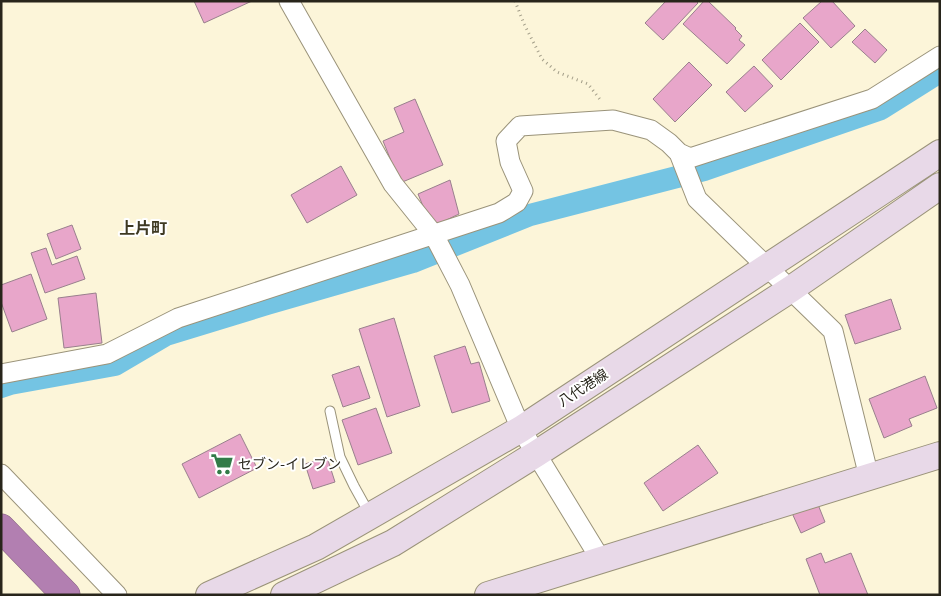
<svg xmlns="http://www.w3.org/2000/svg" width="941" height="596" viewBox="0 0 941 596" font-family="'Sofia Sans Condensed','Noto Sans JP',sans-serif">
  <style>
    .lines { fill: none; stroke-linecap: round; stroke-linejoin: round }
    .canal { stroke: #74c4e3; stroke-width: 22 }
    .building { fill: #e8a6ca; stroke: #99808d }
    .lane-casing { stroke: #9a937a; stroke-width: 11 }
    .street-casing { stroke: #9a937a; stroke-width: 21 }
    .secondary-casing { stroke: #9a937a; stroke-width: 28 }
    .highway-casing { stroke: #82607c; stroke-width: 29 }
    .path { stroke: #a39e89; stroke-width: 3; stroke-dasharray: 1 4; stroke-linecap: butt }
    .lane { stroke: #fff; stroke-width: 9 }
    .street { stroke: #fff; stroke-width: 19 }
    .secondary { stroke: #e8d9e8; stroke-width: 26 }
    .highway { stroke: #b27fb1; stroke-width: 28 }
    .labels { text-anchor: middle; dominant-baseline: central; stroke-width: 4; stroke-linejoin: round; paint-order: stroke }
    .street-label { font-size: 14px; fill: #28251b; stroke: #fff }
    .poi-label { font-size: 14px; fill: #28251b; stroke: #fff; text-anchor: start }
    .quarter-label { font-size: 16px; font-weight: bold; fill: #3e3922; stroke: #fff }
  </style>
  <rect width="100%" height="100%" fill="#fcf5d9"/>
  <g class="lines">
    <path class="canal" d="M 1,387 L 10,384 L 115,365 L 166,335 L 267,304 L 413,262 L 530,215 L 704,170 L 881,109 L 940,72"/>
  </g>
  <path class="building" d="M 194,1 L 252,1 L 204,23 Z
    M 666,1 L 696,1 L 698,3 L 663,40 L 645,23 Z
    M 704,1 L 708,1 L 736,28 L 735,29 L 742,36 L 739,40 L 745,45 L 727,64 L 683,24 Z
    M 822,1 L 832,1 L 855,26 L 831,48 L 803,18 Z
    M 800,23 L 819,42 L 781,80 L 762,60 Z
    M 865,29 L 887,50 L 875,63 L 852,42 Z
    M 689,62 L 712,85 L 675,122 L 653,99 Z
    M 754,66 L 773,86 L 745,112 L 726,92 Z
    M 415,99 L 443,165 L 400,183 L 383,141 L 404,132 L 394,108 Z
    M 341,166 L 357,195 L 307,223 L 291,195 Z
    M 450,180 L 459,214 L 440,223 L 430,223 L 418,194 Z
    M 72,225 L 81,249 L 56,259 L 47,234 Z
    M 46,248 L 52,265 L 77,256 L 85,279 L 45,293 L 31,253 Z
    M 31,274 L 47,319 L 12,332 L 1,302 L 1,285 Z
    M 96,293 L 102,343 L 64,348 L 58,298 Z
    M 891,299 L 901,329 L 855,344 L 845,315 Z
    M 394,318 L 420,406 L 387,417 L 359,329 Z
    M 465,346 L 471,364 L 479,362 L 490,401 L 452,413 L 434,356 Z
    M 359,366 L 370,398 L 343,407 L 332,375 Z
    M 925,376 L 937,408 L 909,419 L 912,426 L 884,438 L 869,399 Z
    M 376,408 L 392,453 L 358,465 L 342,420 Z
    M 240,434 L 257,468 L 199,498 L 182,464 Z
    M 698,445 L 718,473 L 663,511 L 644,483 Z
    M 327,457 L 335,482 L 313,489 L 305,464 Z
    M 817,502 L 825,522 L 801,533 L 792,513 Z
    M 821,553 L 825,563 L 851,553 L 868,595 L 820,595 L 806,559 Z"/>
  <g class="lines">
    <defs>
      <path id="lane" d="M 330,411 L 340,457 L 354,486 L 369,513"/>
      <path id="street" d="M 289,1 L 393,184 L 434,235 L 460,285 L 521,429 L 601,560
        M 679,153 L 697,199 L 833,331 L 869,477
        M 1,374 L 107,354 L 178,318 L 499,213 L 517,202 L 523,191 L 510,162 L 506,141 L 520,126 L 613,120 L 651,130 L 669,143 L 679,153 L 690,158 L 872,99 L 940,56
        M 1,474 L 117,595"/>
      <path id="secondary" d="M 209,595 L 316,547 L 521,429 L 940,153
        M 284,595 L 393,543 L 536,454 L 791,289 L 940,186
        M 488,595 L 940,455"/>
      <path id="highway" d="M 1,528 L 66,595"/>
    </defs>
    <use href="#lane" class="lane-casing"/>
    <use href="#street" class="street-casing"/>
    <use href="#secondary" class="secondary-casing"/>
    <use href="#highway" class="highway-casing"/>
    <path class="path" d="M 515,1 L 524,24 L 542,59 L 557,72 L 588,84 L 602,102"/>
    <use href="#lane" class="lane"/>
    <use href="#street" class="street"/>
    <use href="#secondary" class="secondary"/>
    <use href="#highway" class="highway"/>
  </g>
  <defs>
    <symbol id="supermarket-bare" viewBox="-9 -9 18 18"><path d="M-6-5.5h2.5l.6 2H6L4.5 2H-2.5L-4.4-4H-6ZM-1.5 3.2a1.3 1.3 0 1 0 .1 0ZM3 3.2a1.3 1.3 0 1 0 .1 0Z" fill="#327b48" stroke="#fff" stroke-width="2.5" paint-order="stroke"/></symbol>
  </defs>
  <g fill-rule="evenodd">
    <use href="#supermarket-bare" x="206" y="448" width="32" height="32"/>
  </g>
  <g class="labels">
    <g class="street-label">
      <text transform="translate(583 388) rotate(-33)">八代港線</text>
    </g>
    <g class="poi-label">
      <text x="238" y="464">セブン-イレブン</text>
    </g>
    <g class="quarter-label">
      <text x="143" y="229">上片町</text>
    </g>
  </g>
  <rect width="941" height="596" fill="none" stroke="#28251b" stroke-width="5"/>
</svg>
